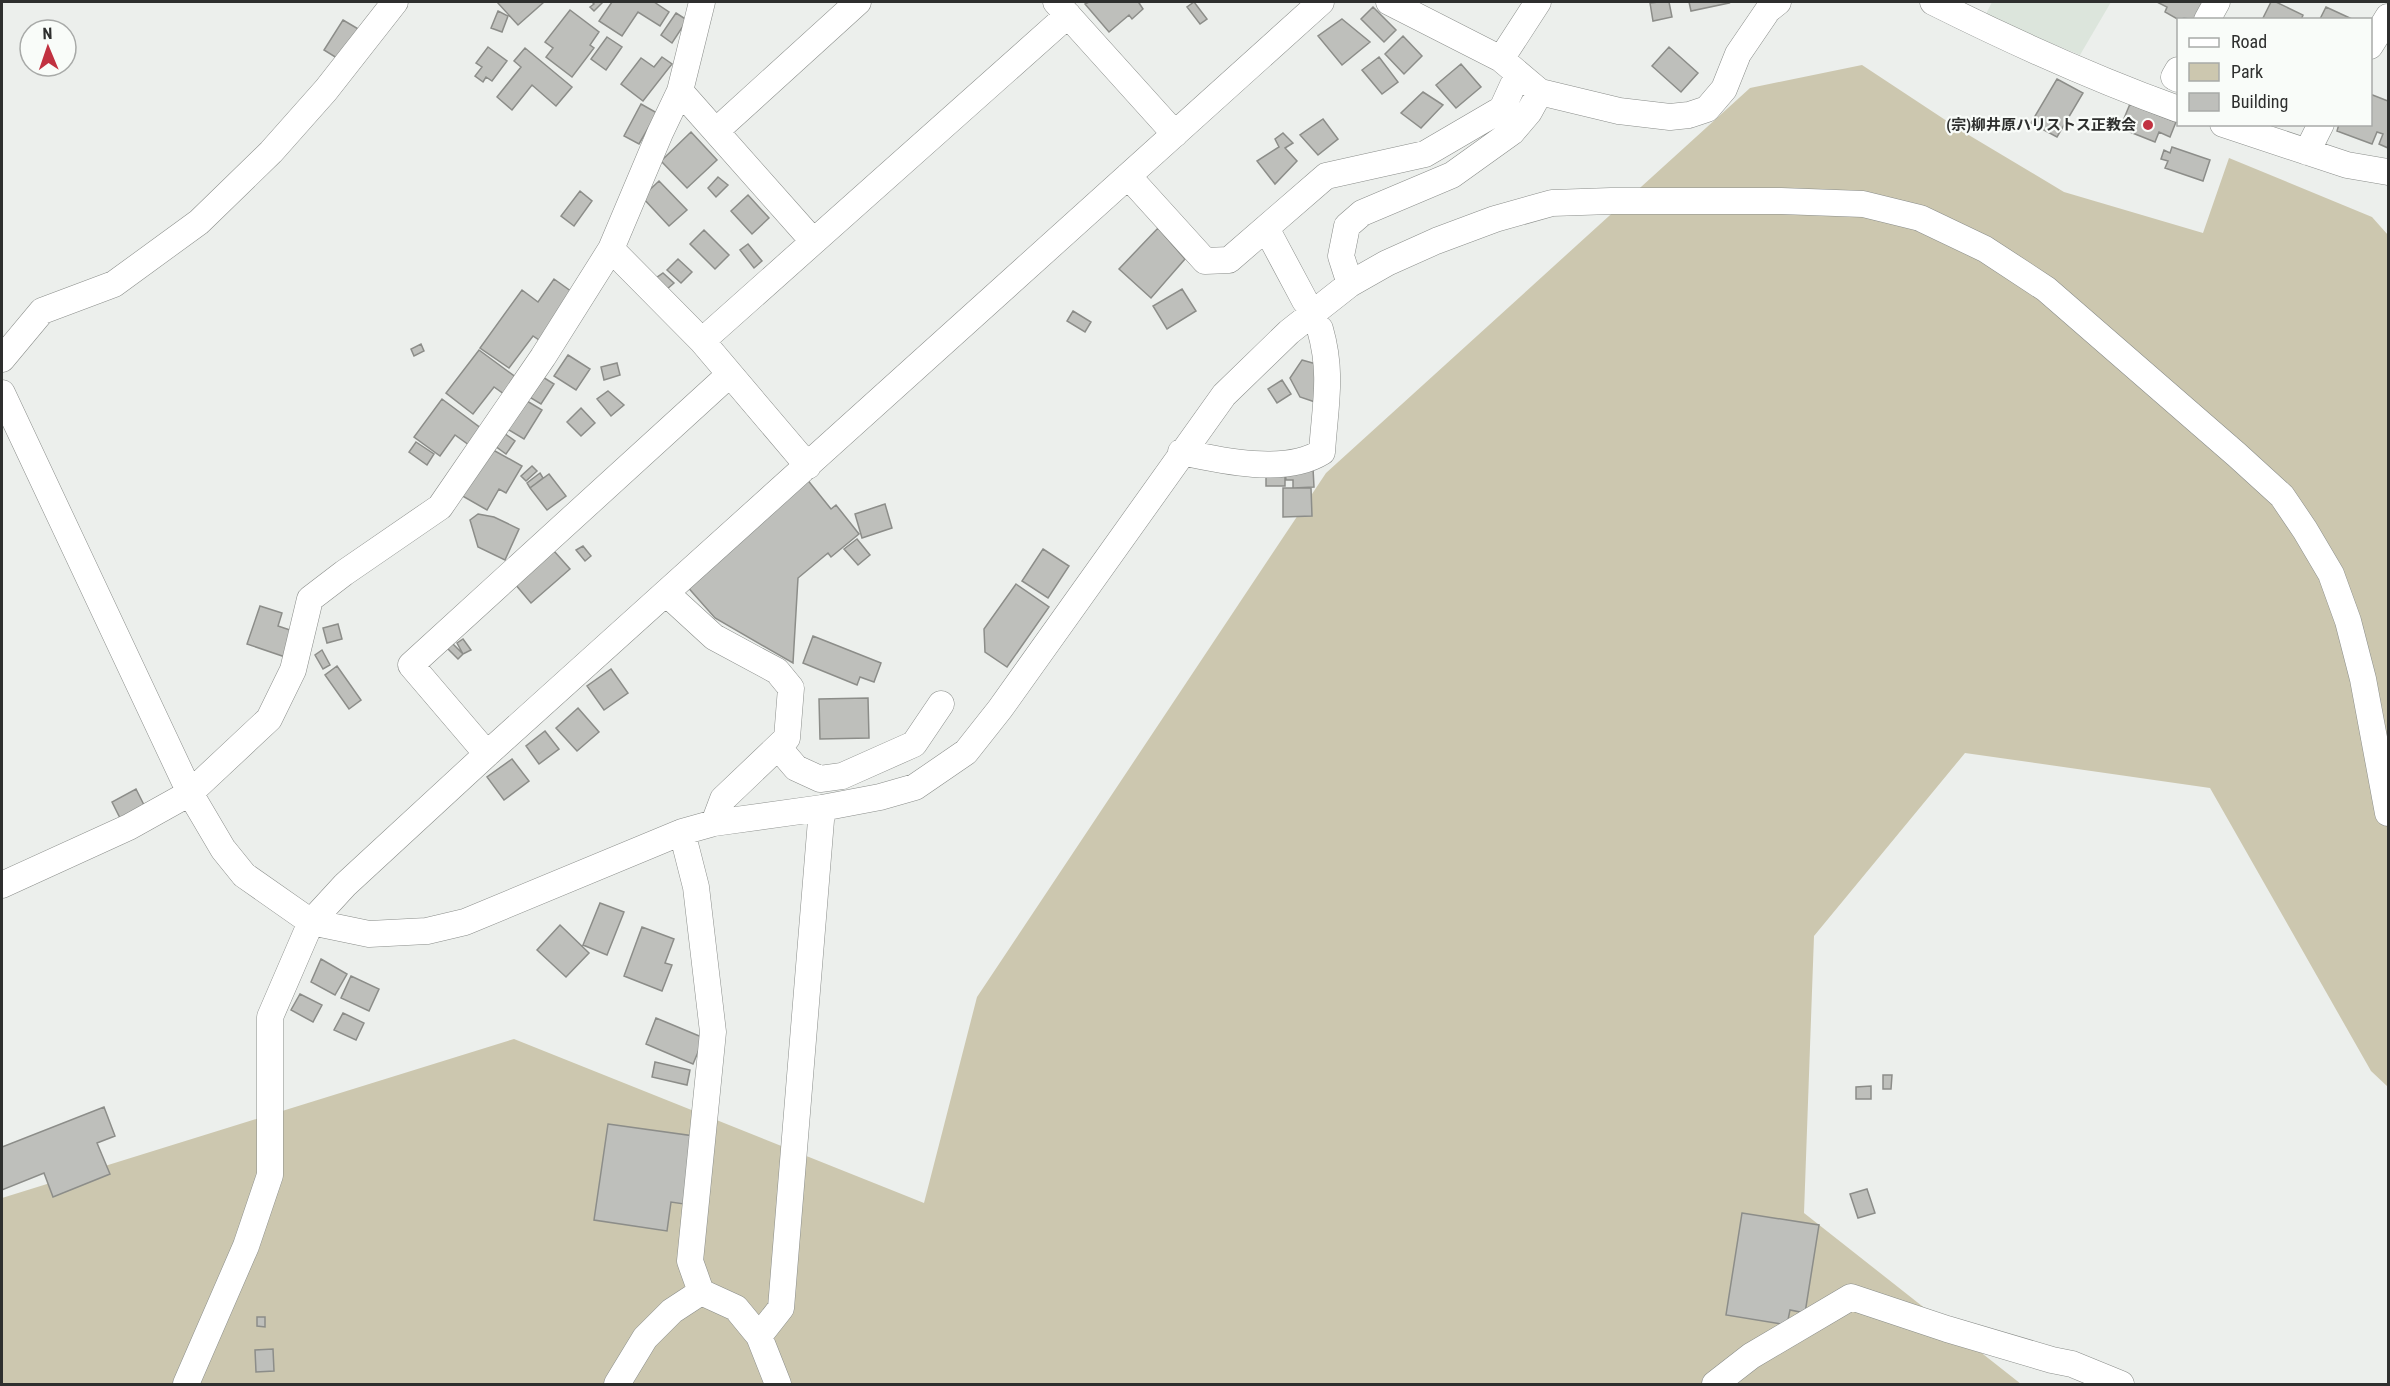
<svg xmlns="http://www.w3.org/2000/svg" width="2390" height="1386" viewBox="0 0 2390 1386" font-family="'Roboto Condensed','Noto Sans JP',sans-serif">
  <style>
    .built { fill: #dce5dc }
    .green { fill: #ccc7af }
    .building { fill: #bebfbb; stroke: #8c8d89; stroke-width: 1.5 }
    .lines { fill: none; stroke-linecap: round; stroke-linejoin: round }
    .minor-casing { stroke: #8a8d8a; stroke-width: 27 }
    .minor { stroke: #fff; stroke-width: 26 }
    .poi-dot { fill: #c13140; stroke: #f9fcf9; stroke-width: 2 }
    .labels { text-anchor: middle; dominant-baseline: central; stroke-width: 4.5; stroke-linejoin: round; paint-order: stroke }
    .poi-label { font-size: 15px; font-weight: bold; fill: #2e2f2e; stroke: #f9fcf9; text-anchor: end }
  </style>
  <rect width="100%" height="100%" fill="#ecefec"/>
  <path class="built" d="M 1992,2 L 2111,2 L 2080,55 L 1985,16 Z"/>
  <path class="green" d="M 1862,65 L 1962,131 L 2064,192 L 2203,233 L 2229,158 L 2372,217 L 2388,235 L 2388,1087 L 2371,1071 L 2210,788 L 1965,753 L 1814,936 L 1804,1213 L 2021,1384 L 2,1384 L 2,1198 L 514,1039 L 924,1203 L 977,997 L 1326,473 L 1750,88 Z"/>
  <path class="building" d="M 497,2 L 544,2 L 518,25 Z
    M 592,2 L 603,2 L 594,11 L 590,7 L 594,4 Z
    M 612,2 L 654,2 L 669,12 L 660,26 L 638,12 L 622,36 L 599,21 Z
    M 1089,2 L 1141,2 L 1139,3 L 1143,9 L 1132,19 L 1129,15 L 1109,32 L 1085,4 Z
    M 1194,2 L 1207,19 L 1200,24 L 1187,7 Z
    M 1659,2 L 1669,2 L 1672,17 L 1653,21 L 1650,3 Z
    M 1689,2 L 1728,2 L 1729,3 L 1691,11 Z
    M 2157,2 L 2205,2 L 2195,20 L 2184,18 L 2179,20 L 2165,12 L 2167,7 Z
    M 2271,2 L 2276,2 L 2303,15 L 2301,20 L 2262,20 Z
    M 1373,7 L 1396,30 L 1384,42 L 1361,19 Z
    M 2326,7 L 2352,19 L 2320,19 Z
    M 570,10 L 599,32 L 590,45 L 594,48 L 572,77 L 546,57 L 553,48 L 545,42 Z
    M 498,11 L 508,16 L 502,32 L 491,28 Z
    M 676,13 L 687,20 L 672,43 L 661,35 Z
    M 1342,19 L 1370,42 L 1342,65 L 1318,36 Z
    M 343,20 L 360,30 L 340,60 L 324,50 Z
    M 1403,36 L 1422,56 L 1404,74 L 1385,54 Z
    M 607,37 L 622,47 L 606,70 L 591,59 Z
    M 488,47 L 507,61 L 492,81 L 486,77 L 483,82 L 475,76 L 482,67 L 476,63 Z
    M 1669,47 L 1698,73 L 1681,92 L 1652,66 Z
    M 525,48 L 572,87 L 556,106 L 532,85 L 512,110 L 497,97 L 521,67 L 514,61 Z
    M 662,57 L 672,64 L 643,101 L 621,84 L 641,58 L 654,67 Z
    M 1379,57 L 1398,82 L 1382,94 L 1362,70 Z
    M 1461,64 L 1481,87 L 1456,108 L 1436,85 Z
    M 2057,79 L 2083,93 L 2057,137 L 2031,123 Z
    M 1423,92 L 1443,105 L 1421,128 L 1401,113 Z
    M 2370,94 L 2388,101 L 2388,148 L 2379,144 L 2383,134 L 2377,132 L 2372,144 L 2337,131 L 2339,124 L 2370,124 Z
    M 641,104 L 657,113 L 639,144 L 624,136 Z
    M 2130,104 L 2176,122 L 2170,137 L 2159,132 L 2155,142 L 2120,128 Z
    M 1323,119 L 1338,139 L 1318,155 L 1300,135 Z
    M 691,132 L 717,160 L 687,188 L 661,161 Z
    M 1283,133 L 1293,143 L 1285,148 L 1297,161 L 1275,184 L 1257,161 L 1279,147 L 1275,139 Z
    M 2172,147 L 2210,160 L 2203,181 L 2165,168 L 2168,161 L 2161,159 L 2164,150 L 2170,153 Z
    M 718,177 L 728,185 L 716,197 L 708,188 Z
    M 659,181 L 687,210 L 669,226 L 642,197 Z
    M 580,191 L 592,201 L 574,226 L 561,216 Z
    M 748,195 L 769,218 L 752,234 L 731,211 Z
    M 1158,228 L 1185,259 L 1151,298 L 1119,269 Z
    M 704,230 L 729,255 L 715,269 L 690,244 Z
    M 748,244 L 762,261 L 754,268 L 740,250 Z
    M 678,259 L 692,272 L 681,283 L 667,270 Z
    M 663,273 L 674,283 L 666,290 L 656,278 Z
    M 554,279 L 579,297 L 545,344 L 533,336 L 509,368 L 480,348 L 522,290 L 538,302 Z
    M 1182,289 L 1196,311 L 1167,329 L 1153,306 Z
    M 1073,311 L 1091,322 L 1085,332 L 1067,321 Z
    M 421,344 L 424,351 L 414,356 L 411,349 Z
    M 479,350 L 517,378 L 504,394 L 494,387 L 473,414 L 446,393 Z
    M 568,355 L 590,369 L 576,390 L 554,376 Z
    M 1302,360 L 1327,367 L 1315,402 L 1300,397 L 1290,378 Z
    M 617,363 L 620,375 L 604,380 L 601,367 Z
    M 538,374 L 554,384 L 541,404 L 526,395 Z
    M 1282,380 L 1291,394 L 1277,403 L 1268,389 Z
    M 608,391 L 624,405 L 611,416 L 597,399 Z
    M 522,398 L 542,410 L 524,439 L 504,427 Z
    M 442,399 L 482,429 L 469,445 L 455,435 L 440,456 L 414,437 Z
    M 581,408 L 595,423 L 581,436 L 567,422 Z
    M 500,430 L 515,441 L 506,454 L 491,443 Z
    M 416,442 L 434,454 L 427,465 L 409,452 Z
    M 486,446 L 522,466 L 506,493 L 499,489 L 487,510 L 459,494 Z
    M 532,466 L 537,471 L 526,481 L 521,476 Z
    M 1313,468 L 1314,487 L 1293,488 L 1293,480 L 1286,480 L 1285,469 Z
    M 540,473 L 543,478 L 530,488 L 527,483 Z
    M 549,474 L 566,496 L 547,510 L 530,488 Z
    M 1266,474 L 1285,474 L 1285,486 L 1266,486 Z
    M 806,478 L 831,509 L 836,505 L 859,534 L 831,557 L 828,553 L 798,578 L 793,663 L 715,618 L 685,584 Z
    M 1283,488 L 1311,488 L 1312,516 L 1283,517 Z
    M 885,504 L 892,528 L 862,538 L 855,514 Z
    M 478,514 L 494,517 L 519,529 L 505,560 L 478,547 L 470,520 Z
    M 857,539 L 870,555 L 858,565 L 844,549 Z
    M 583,546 L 591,556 L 585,561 L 576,550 Z
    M 1043,549 L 1069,566 L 1048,598 L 1022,581 Z
    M 554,551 L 570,569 L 531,603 L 515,584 Z
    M 1016,584 L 1049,607 L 1007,667 L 985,652 L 984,629 Z
    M 260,606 L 282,613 L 278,626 L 296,632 L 288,658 L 247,644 Z
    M 338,624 L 342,639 L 327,643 L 323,628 Z
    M 813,636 L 881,663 L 874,682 L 860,677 L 857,685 L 803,663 Z
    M 463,639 L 471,650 L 463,654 L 457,643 Z
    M 452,643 L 463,654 L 458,659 L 447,648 Z
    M 322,650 L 330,665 L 323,669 L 315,655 Z
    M 337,666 L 361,700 L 349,709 L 325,675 Z
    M 611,669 L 628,693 L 604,710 L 587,686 Z
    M 868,698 L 869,738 L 820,739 L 819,699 Z
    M 578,708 L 599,732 L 577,751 L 556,728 Z
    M 545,731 L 559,749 L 539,764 L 526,746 Z
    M 512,759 L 529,781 L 504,800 L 487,777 Z
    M 136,789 L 144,805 L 120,818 L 112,802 Z
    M 600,903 L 624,912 L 607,955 L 583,945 Z
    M 560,925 L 589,953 L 566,977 L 537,950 Z
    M 642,927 L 674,939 L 665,963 L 672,965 L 662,991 L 624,976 Z
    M 321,959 L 347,974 L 335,995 L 311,982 Z
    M 351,976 L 379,989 L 369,1011 L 341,998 Z
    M 300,994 L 322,1005 L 313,1022 L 291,1010 Z
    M 343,1013 L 364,1023 L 356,1040 L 334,1030 Z
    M 656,1018 L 704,1038 L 693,1064 L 646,1044 Z
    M 655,1062 L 690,1070 L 687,1085 L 652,1077 Z
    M 1883,1075 L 1892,1075 L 1891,1089 L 1883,1089 Z
    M 1871,1086 L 1871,1099 L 1856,1099 L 1856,1087 Z
    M 104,1107 L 115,1136 L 97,1143 L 110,1174 L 53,1197 L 44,1173 L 2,1190 L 2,1147 Z
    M 608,1124 L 694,1136 L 684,1204 L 671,1202 L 667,1231 L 594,1220 Z
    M 1867,1189 L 1875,1213 L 1858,1218 L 1850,1194 Z
    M 1742,1213 L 1819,1225 L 1805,1313 L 1790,1310 L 1787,1325 L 1726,1315 Z
    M 257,1317 L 265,1317 L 265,1327 L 257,1326 Z
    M 273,1349 L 274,1371 L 256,1372 L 255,1350 Z"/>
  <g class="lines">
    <defs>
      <path id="minor" d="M 1056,2 L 1175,134
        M 1389,2 L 1501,59 L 1540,92 L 1619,111 L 1670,117 L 1689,115 L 1707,109 L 1724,89 L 1738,54 L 1768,10 L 1778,2
        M 1933,2 C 2013,42 2095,79 2178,109
        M 2207,20 L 2217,2
        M 2370,46 L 2388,17
        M 1501,59 L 1538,2
        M 2178,70 L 2174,77 L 2178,79
        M 680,91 L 813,241
        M 2223,124 L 2347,165 L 2388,172
        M 716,131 L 858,2
        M 2307,152 L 2321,124
        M 1128,176 L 1205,261 L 1229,260 L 1326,176 L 1425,154 L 1502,109 L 1518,74
        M 1266,228 L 1305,301
        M 611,249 L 702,341 L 808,466
        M 1350,284 L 1341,256 L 1347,226 L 1362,213 L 1452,175 L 1512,132 L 1529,112 L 1540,92
        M 702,341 L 1068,15
        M 2,359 L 42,311 L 114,284 L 199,222 L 271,152 L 326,90 L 395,2
        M 2,393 L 190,793 L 223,849 L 244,875 L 311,922 L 369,934 L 427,931 L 465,922 L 682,832 L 714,823 L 822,808 L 880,797 L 915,787 L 966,752 L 1000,709 L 1224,395 L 1289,332 L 1350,284 L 1387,263 L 1436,241 L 1495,219 L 1552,203 L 1611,201 L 1781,201 L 1863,204 L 1920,218 L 1985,249 L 2046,289 L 2237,455 L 2282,496 L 2305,530 L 2331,574 L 2348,621 L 2363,679 L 2388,813
        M 1181,452 C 1222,461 1285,475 1322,452 C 1325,406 1333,374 1320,329
        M 666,593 L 714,637 L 777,671 L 791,688 L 787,738 L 723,799 L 714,823
        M 778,747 L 796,768 L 820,779 L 842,776 L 914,744 L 941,704
        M 487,754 L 411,665 L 730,374
        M 682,832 L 696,887 L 713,1032 L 690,1261 L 701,1292 L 736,1308 L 759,1336 L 778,1384
        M 2,885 L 129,827 L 190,793 L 269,719 L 293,670 L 310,599 L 344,573 L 440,507 L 543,357 L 611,249 L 660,133 L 680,91 L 702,2
        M 759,1336 L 781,1308 L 822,808
        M 186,1384 L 246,1246 L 270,1175 L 270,1017 L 311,922 L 345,885 L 487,754 L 1321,2
        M 617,1384 L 645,1338 L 672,1311 L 701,1292
        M 1715,1384 L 1751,1356 L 1851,1297 L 1947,1329 L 2052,1360 L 2072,1364 L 2121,1384"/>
    </defs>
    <use href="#minor" class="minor-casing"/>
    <use href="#minor" class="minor"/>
  </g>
  <circle class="poi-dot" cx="2148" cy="125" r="6"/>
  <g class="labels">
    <g class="poi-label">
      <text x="2136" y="125">(宗)柳井原ハリストス正教会</text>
    </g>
  </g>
  <rect width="2390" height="1386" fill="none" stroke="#2e2f2e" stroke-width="6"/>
  <rect x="2177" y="18" width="195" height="108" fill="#f9fcf9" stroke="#a8aaa8" stroke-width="1.5"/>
  <rect x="2189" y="38" width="30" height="9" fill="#ffffff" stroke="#a8aaa8" stroke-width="1.5"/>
  <text x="2231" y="48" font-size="18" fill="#2e2f2e">Road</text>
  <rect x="2189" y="63" width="30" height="18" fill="#ccc7af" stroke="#a8aaa8" stroke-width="1.5"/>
  <text x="2231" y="78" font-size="18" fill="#2e2f2e">Park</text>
  <rect x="2189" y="93" width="30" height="18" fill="#bebfbb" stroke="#a8aaa8" stroke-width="1.5"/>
  <text x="2231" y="108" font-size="18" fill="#2e2f2e">Building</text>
  <g transform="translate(48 48) rotate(358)"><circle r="28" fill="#f9fcf9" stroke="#a8aaa8" stroke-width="1.5"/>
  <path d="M0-4.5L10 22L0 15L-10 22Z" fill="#c13140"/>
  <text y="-9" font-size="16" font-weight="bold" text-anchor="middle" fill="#2e2f2e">N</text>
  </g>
</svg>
